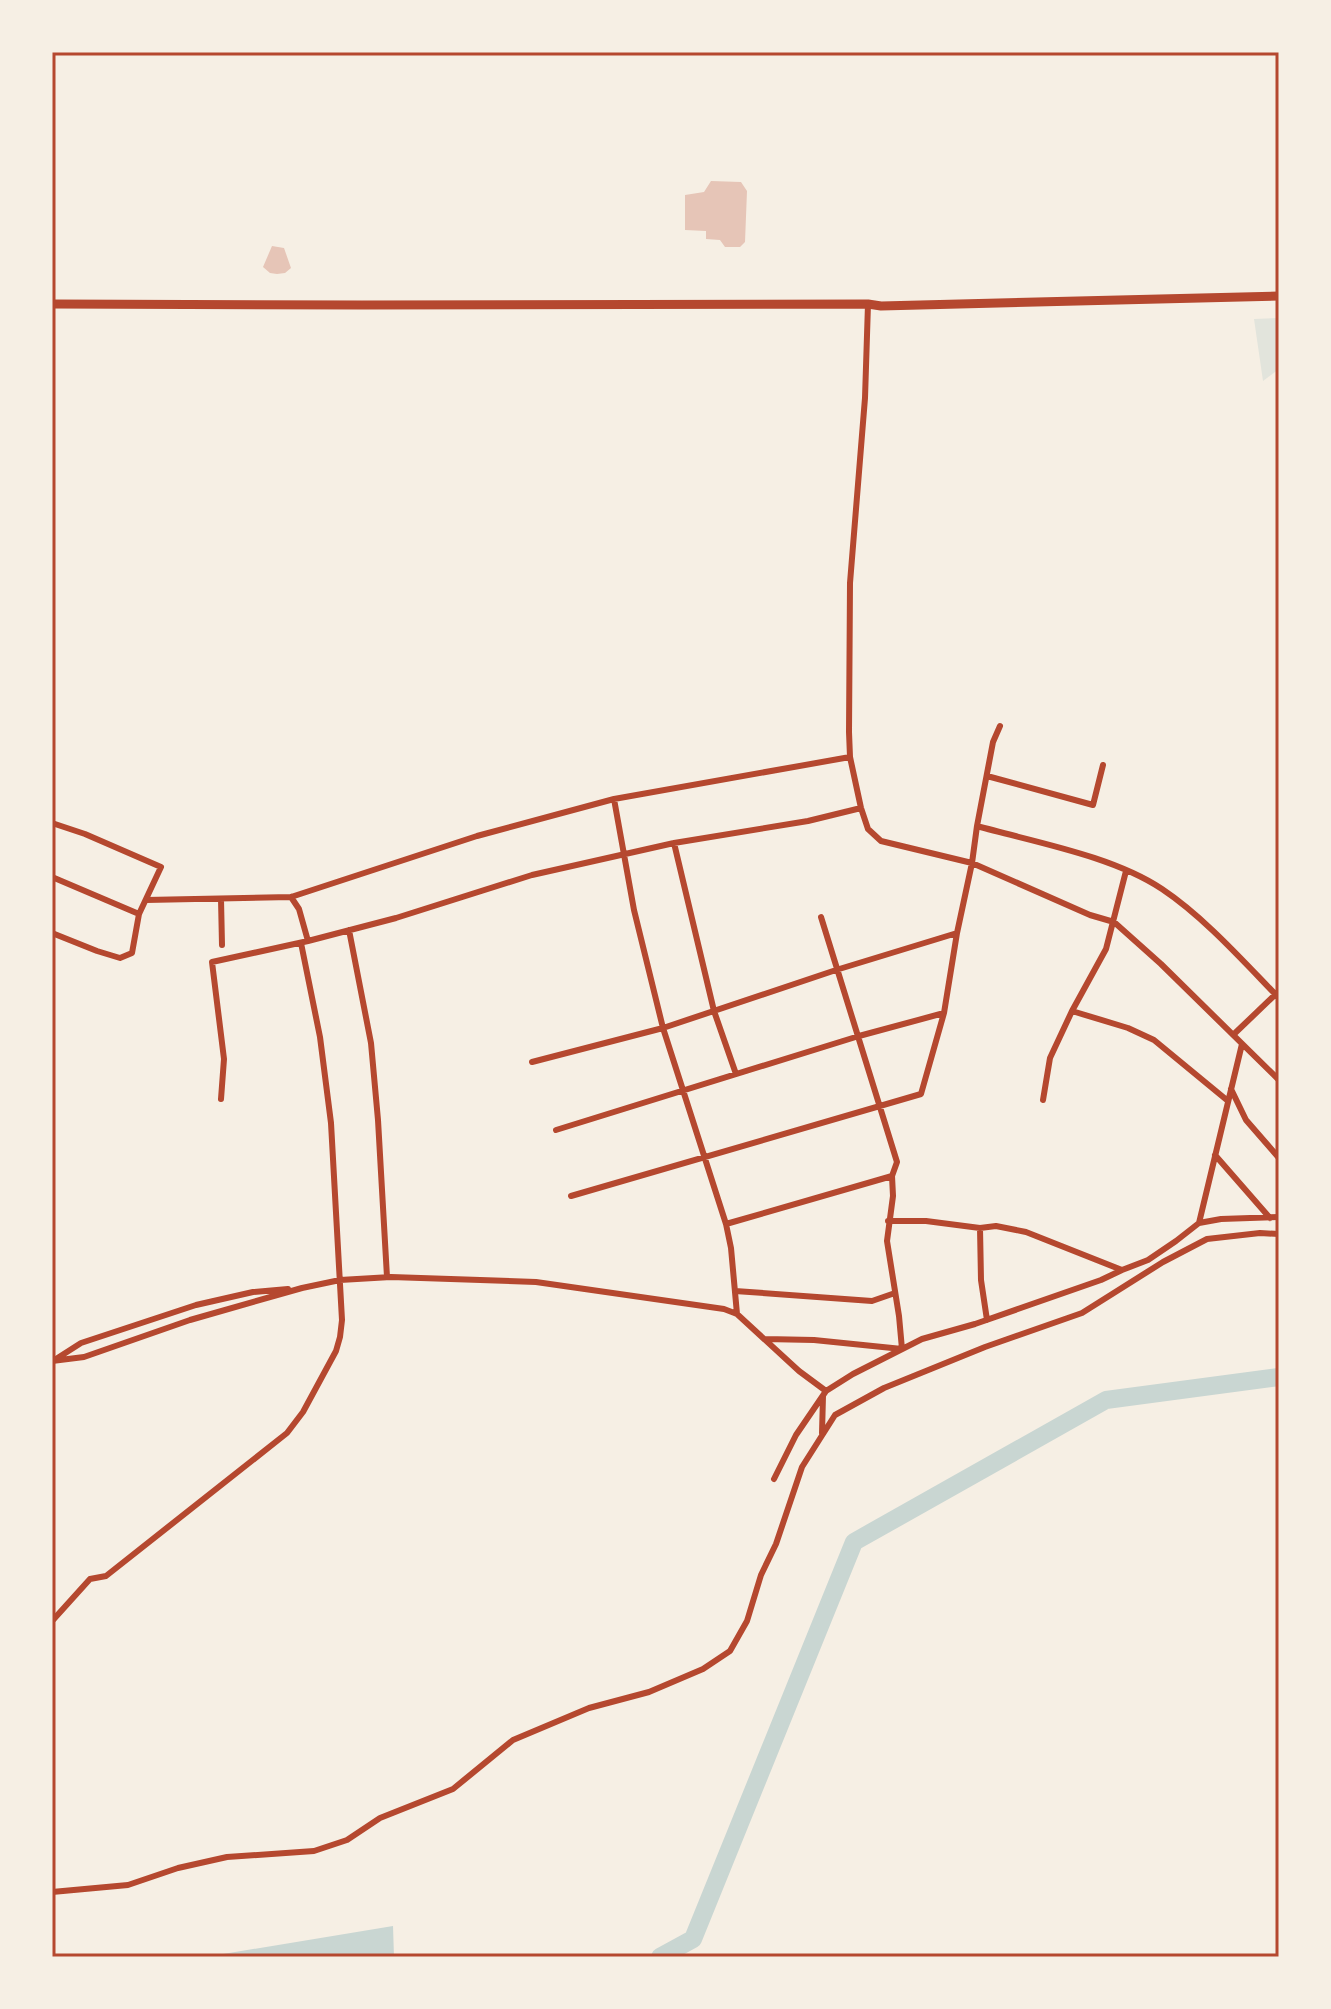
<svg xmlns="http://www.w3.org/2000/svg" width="1331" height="2009" viewBox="0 0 1331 2009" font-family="Overpass,sans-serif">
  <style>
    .green { fill: #e2e4dc }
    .water { fill: #c9d6d2 }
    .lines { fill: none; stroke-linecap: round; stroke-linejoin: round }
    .river { stroke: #c9d6d2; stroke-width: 18 }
    .building { fill: #e6c5b7 }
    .minor { stroke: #b5482f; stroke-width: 6 }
    .trunk { stroke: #b5482f; stroke-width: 9 }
    .neatline { fill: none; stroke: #b5482f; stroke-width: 3 }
  </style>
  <rect width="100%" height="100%" fill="#f6efe4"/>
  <path class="green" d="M 1279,318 L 1279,369 L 1263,381 L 1254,319 Z"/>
  <path class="water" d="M 393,1926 L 394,1957 L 205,1957 Z"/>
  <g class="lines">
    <path class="river" d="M 660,1957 L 693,1939 L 854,1542 L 1106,1400 L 1279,1377"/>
  </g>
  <path class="building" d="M 711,181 L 741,182 L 747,191 L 745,242 L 740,247 L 725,247 L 720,240 L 706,239 L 706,231 L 685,230 L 685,195 L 704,192 Z
    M 272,246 L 284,248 L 291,268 L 285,273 L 277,274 L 270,273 L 263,267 Z"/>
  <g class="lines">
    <path class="minor" d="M 868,304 L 865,398 L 850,583 L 849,732 L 850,757 L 861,808 L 868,829 L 881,841 L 972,863 L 1090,915 L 1114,922 L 1161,964 L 1279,1080
      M 987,776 L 1093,805 L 1103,765
      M 614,799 L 634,910 L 663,1028 L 726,1224 L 731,1248 L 737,1314
      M 52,823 L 85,834 L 161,867 L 139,914 L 132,953 L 120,958 L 97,951 L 52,933
      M 977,826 C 1034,842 1113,856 1162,889 C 1204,917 1244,962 1279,998
      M 674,843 L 714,1011 L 736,1074
      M 52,877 L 139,914
      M 291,897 L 299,909 L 308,941
      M 221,899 L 222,945
      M 146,900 L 291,897 L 477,836 L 614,799 L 850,757
      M 349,930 L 371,1043 L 378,1120 L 387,1277
      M 1072,1011 L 1128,1028 L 1154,1040 L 1228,1101
      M 1233,1035 L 1279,991
      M 532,1062 L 663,1028 L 836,970 L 957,933
      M 1231,1089 L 1246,1120 L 1279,1158
      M 221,1099 L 224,1059 L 212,962 L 308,941 L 396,918 L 532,875 L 674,843 L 808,821 L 861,808
      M 1043,1100 L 1050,1058 L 1072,1011 L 1106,949 L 1126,871
      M 556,1130 L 859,1036 L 944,1013
      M 1215,1155 L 1270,1218
      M 571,1196 L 921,1094 L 944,1013 L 957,933 L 972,863 L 977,826 L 993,742 L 1000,726
      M 888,1221 L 926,1221 L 980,1228 L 996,1226 L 1026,1232 L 1122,1270
      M 1199,1223 L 1242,1044
      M 726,1224 L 892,1176
      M 980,1228 L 981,1280 L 987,1320
      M 735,1291 L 872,1301 L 895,1293
      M 765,1339 L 814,1340 L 902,1349 L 899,1316 L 887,1241 L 893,1196 L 892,1176 L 897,1162 L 821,917
      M 56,1359 L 81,1343 L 196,1305 L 253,1292 L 288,1289
      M 52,1361 L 84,1357 L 190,1320 L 302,1288 L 340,1280 L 391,1277 L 536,1282 L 724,1309 L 737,1314 L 799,1371 L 826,1391
      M 822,1433 L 823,1396
      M 774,1479 L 796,1435 L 826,1391 L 853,1374 L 922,1339 L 975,1324 L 1101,1280 L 1122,1270 L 1148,1260 L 1176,1241 L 1199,1223 L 1221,1219 L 1279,1217
      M 53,1620 L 90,1579 L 106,1576 L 287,1433 L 303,1412 L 336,1351 L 340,1337 L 342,1320 L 331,1123 L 320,1037 L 301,943
      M 52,1892 L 128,1885 L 178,1868 L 227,1857 L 314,1851 L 347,1840 L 380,1818 L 453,1789 L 513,1740 L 589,1708 L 649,1692 L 703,1669 L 730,1651 L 747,1621 L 761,1575 L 776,1544 L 802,1467 L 835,1415 L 884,1388 L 985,1347 L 1082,1313 L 1163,1262 L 1207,1239 L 1260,1233 L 1279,1234"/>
    <path class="trunk" d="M 52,304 L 362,305 L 868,304 L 881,306 L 1279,296"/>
  </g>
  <rect width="1331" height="2009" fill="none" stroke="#f6efe4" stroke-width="108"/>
  <rect x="54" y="54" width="1223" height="1901" class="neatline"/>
</svg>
